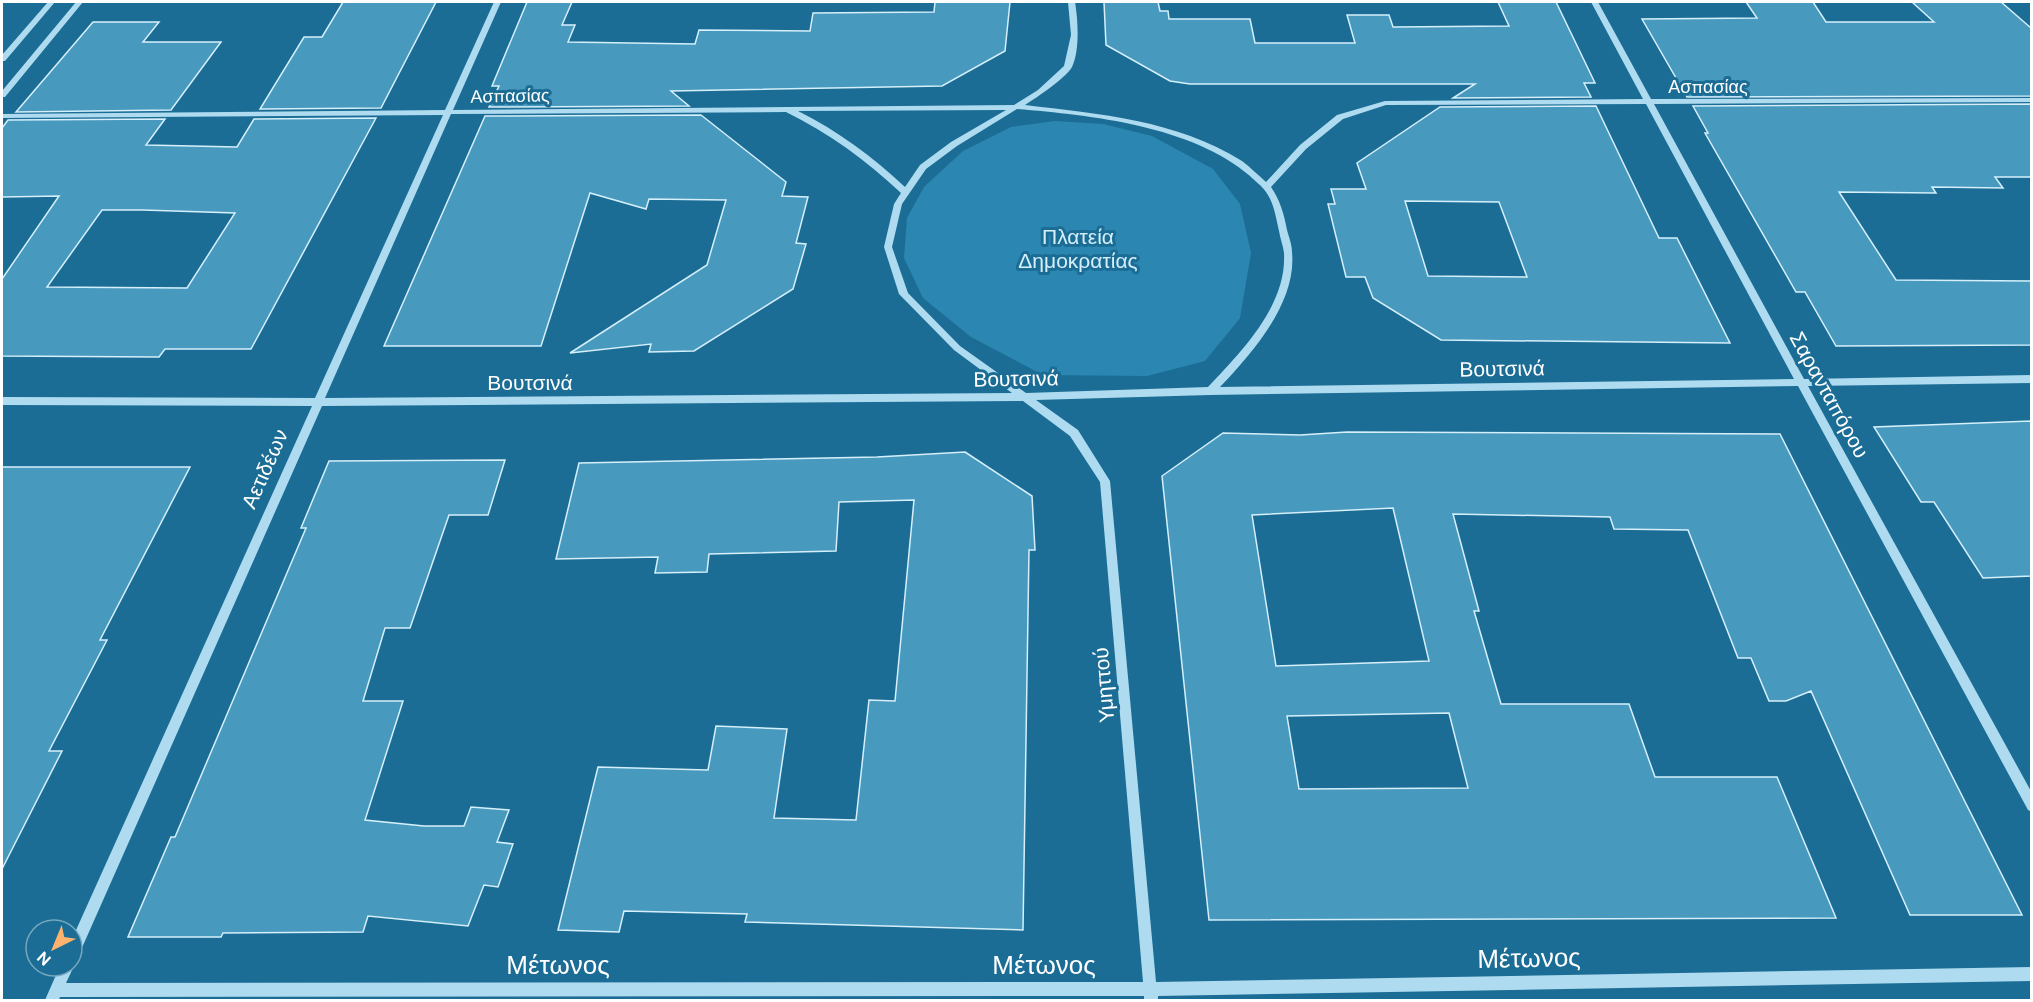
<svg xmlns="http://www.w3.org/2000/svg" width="2033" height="1002" viewBox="0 0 2033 1002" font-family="'DM Sans',sans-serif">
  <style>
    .green { fill: #2b87b1 }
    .building { fill: #4899be; stroke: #d5effb; stroke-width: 1.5; fill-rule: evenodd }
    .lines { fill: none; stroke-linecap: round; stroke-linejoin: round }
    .minor { fill: #aedbf0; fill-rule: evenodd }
    .labels { text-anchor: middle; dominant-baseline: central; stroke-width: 6; stroke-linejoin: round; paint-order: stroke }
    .far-street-label { font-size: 18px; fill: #fff; stroke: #1b6d95 }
    .park-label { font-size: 21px; fill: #d5effb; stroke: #1b6d95 }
    .street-label { font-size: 21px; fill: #fff; stroke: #1b6d95 }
    .near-street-label { font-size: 26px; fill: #fff; stroke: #1b6d95 }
  </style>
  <rect width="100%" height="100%" fill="#1b6d95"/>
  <path class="green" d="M 1055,121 L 1103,124 L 1152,136 L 1213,169 L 1240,204 L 1251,253 L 1240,318 L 1205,361 L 1147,376 L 1043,375 L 971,337 L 923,298 L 904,258 L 907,218 L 924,187 L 963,151 L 1011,127 Z"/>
  <path class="building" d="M 343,2 L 436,2 L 381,108 L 260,109 L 304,37 L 322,37 Z
    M 527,2 L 572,2 L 562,25 L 575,25 L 568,42 L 695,44 L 699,30 L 810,31 L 813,13 L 934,12 L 935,2 L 1010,2 L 1005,51 L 942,86 L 671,91 L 689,106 L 489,107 L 499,86 L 492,86 Z
    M 1104,2 L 1158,2 L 1160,11 L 1168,11 L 1169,19 L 1250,19 L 1255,43 L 1355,43 L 1347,15 L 1389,15 L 1393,27 L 1509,26 L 1498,2 L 1556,2 L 1595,83 L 1584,83 L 1591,97 L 1453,98 L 1475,84 L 1190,84 L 1170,81 L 1106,45 Z
    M 1746,2 L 1813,2 L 1826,22 L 1934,22 L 1912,2 L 2001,2 L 2031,28 L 2031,96 L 1687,97 L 1642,19 L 1757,18 Z
    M 93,22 L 159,22 L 143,42 L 221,42 L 171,110 L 16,112 Z
    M 2031,104 L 2031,177 L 1995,177 L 2003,188 L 1932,187 L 1936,193 L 1839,192 L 1896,280 L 2031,281 L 2031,345 L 1836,346 L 1805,292 L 1796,292 L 1705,133 L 1708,133 L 1693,106 Z
    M 1596,106 L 1659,238 L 1677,238 L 1730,343 L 1441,340 L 1373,298 L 1365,277 L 1346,277 L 1328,204 L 1335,204 L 1331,189 L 1366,189 L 1357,163 L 1440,107 ZM 1405,201 L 1499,202 L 1527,277 L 1428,276 Z
    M 701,115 L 786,182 L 782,196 L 808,197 L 796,243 L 806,244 L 793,289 L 694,351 L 649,352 L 651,344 L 570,353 L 707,265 L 726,200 L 649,199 L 646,209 L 590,193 L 541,346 L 384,346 L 485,116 Z
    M 376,118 L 251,349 L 165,349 L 159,357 L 2,356 L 2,279 L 59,196 L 2,197 L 2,128 L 8,120 L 165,119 L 146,145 L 237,147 L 254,119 ZM 102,210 L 143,210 L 235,213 L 187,288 L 47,287 Z
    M 2031,421 L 2031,576 L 1983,578 L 1934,502 L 1921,502 L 1874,427 Z
    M 1347,432 L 1780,434 L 2022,915 L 1910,915 L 1811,691 L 1786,701 L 1769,701 L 1751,658 L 1738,658 L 1688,530 L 1614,529 L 1610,517 L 1453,514 L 1479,611 L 1474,611 L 1501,704 L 1629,704 L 1655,777 L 1777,777 L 1836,918 L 1209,920 L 1162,476 L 1223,433 L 1300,435 ZM 1393,508 L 1429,661 L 1276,666 L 1252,515 ZM 1449,713 L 1468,788 L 1299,789 L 1287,716 Z
    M 965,452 L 1032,496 L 1035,550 L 1029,550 L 1023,930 L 745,922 L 747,914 L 624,911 L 619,932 L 558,930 L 598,767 L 708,770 L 716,726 L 787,729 L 774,818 L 856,820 L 869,700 L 895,701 L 914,500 L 839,502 L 836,551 L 709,554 L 707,572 L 655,573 L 658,557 L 556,559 L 579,463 L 877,457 Z
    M 505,460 L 488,515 L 449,515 L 410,628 L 385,628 L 363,701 L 403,701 L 365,820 L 424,826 L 464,826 L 471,807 L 509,810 L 497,842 L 513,844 L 498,887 L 484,885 L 468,926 L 368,916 L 363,932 L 223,933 L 221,937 L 128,937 L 171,837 L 175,837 L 306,528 L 301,528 L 329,461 Z
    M 2,467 L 190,467 L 100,640 L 107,640 L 49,751 L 62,751 L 2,869 Z"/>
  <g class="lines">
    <path class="minor" d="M 48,2 L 55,2 L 5,61 L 2,61 L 2,55 Z
      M 76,2 L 83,2 L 5,97 L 2,97 L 2,91 Z
      M 494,2 L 501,2 L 453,110 L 1014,105 L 1038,90 L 1064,66 L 1071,35 L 1068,2 L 1075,2 C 1078,20 1080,50 1072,67 C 1066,78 1036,98 1025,105 C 1099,114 1177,120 1242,161 C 1250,167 1258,175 1266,182 L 1300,145 L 1337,115 L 1385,101 L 1643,99 L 1591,2 L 1598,2 L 1651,99 L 2032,98 L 2032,102 L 1654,104 L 1804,379 L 2032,375 L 2032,383 L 1808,386 L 2032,793 L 2032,812 L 2028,810 L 1798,386 L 1210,395 L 1036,400 L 1078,430 L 1110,481 L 1156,982 L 2032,967 L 2032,981 L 1158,996 L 1158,1000 L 1144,1000 L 1144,996 L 60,997 L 59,1000 L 45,1000 L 60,966 L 72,966 L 72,962 L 74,966 L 66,983 L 1143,982 L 1100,482 L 1070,436 L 1023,401 L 322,406 L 77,959 L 72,961 L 72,939 L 312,406 L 2,405 L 2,397 L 315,398 L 443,115 L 2,118 L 2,114 L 445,110 ZM 1646,104 L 1794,379 L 1220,387 C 1252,353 1297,303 1292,252 C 1292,245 1289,237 1287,230 C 1284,214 1280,200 1271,187 L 1306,149 L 1343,119 L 1386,105 ZM 1017,109 C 1091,115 1192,126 1250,176 C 1255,181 1262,186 1266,192 C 1274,203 1276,218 1279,231 C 1280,238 1283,245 1284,253 C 1287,306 1241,352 1208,387 L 1026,393 L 960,346 L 908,293 L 892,247 L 902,204 L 926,169 L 957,146 ZM 1006,110 L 951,142 L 920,165 L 905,187 C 873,157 838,131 798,111 ZM 786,112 C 829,133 866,160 901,193 L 894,204 L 884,247 L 899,294 L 954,350 L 1012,393 L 325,398 L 451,114 Z"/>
  </g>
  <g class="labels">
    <g class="far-street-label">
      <text x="1708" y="87">Ασπασίας</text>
      <text transform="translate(510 96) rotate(-1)">Ασπασίας</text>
    </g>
    <g class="park-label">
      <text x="1078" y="237">Πλατεία<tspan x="1078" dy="24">Δημοκρατίας</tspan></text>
    </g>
    <g class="street-label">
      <text transform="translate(1502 369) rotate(-1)">Βουτσινά</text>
      <text transform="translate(1016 379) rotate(-1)">Βουτσινά</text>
      <text x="530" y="383">Βουτσινά</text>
      <text transform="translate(1829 395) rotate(61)">Σαρανταπόρου</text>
      <text transform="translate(265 469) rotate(-66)">Αετιδέων</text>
      <text transform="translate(1104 685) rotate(-95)">Υμηττού</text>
    </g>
    <g class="near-street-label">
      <text transform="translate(1529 958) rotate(-1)">Μέτωνος</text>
      <text x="558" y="965">Μέτωνος</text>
      <text x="1044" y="965">Μέτωνος</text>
    </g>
  </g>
  <rect width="2033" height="1002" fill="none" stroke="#ffffff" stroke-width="6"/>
  <g transform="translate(54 948) rotate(223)"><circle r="28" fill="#1b6d95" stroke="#76a7bf" stroke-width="1.5"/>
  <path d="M0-4.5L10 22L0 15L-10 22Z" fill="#ffb26d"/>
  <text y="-9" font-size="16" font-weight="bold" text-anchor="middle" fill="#ffffff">N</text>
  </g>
</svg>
